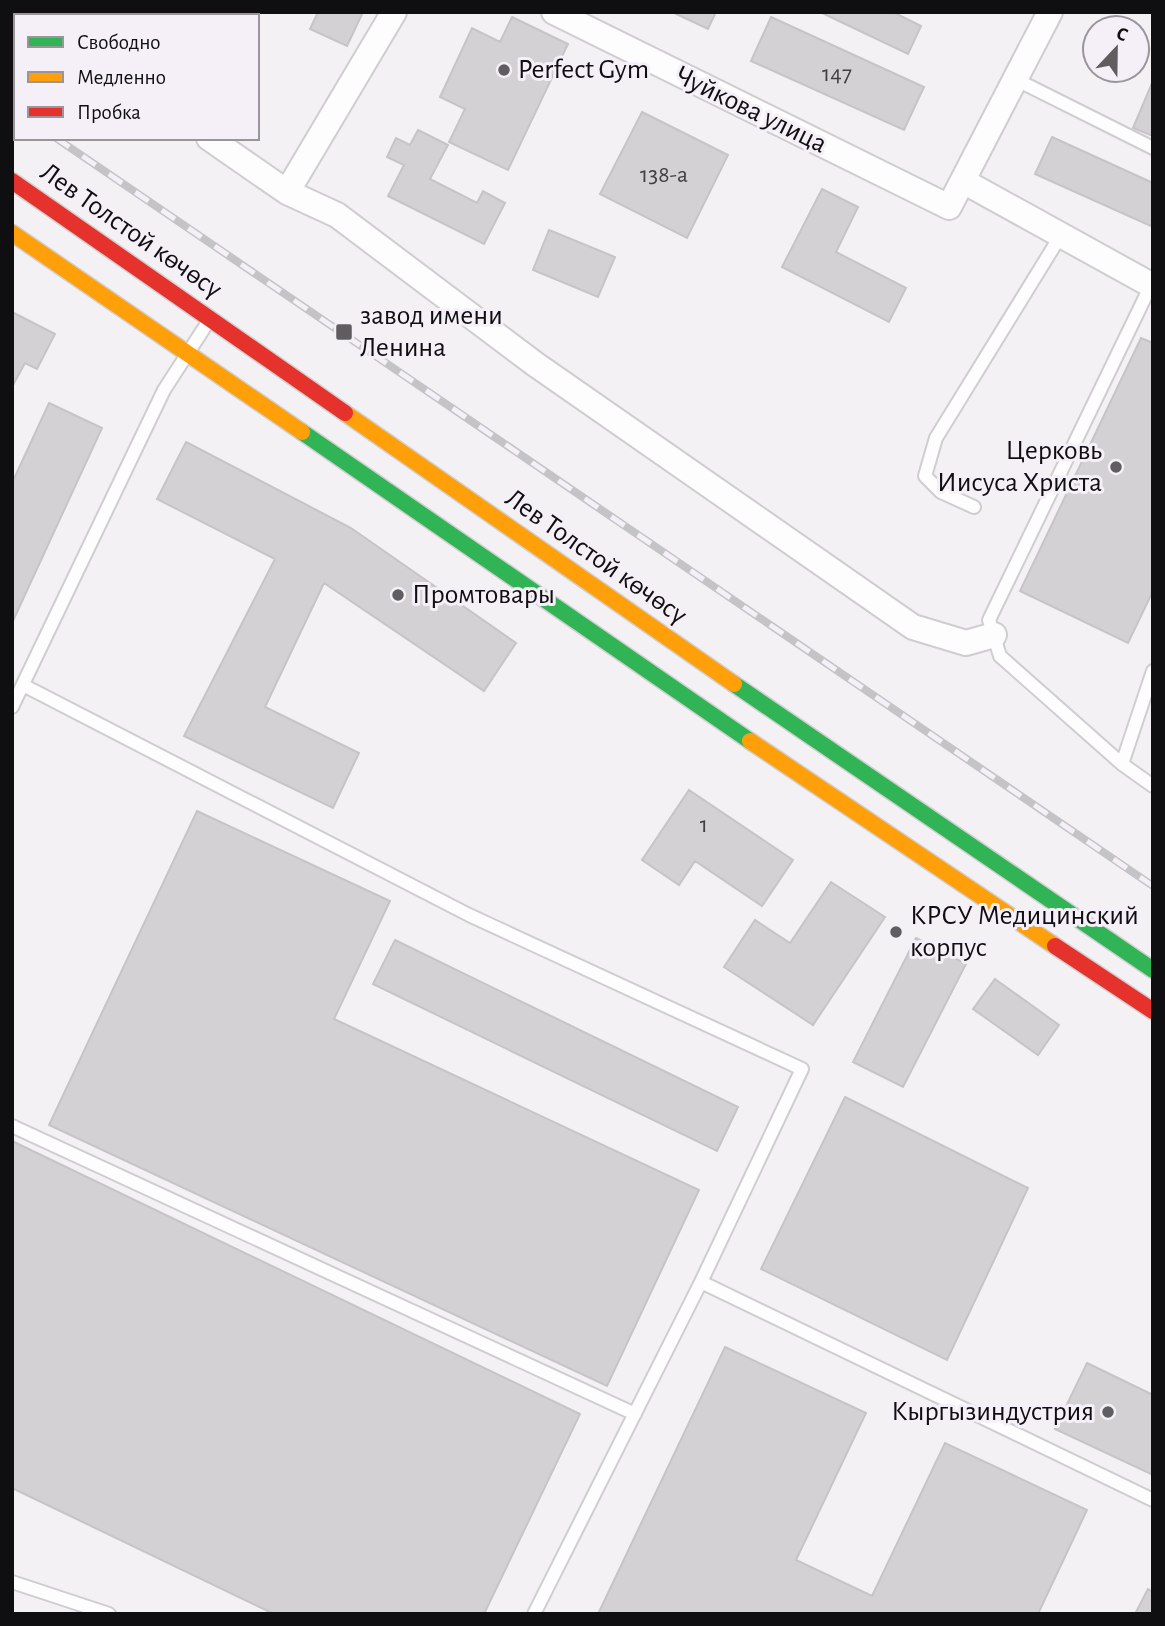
<svg xmlns="http://www.w3.org/2000/svg" width="1165" height="1626" viewBox="0 0 1165 1626" font-family="'Alegreya Sans',sans-serif">
  <style>
    .building { fill: #d3d1d4; stroke: #c6c4c7; stroke-width: 2 }
    .lines { fill: none; stroke-linecap: round; stroke-linejoin: round }
    .lane-casing { stroke: #cfcdd0; stroke-width: 16 }
    .street-casing { stroke: #cfcdd0; stroke-width: 28 }
    .fast-casing { stroke: #d0cfd0; stroke-width: 19 }
    .slow-casing { stroke: #d0cfd0; stroke-width: 19 }
    .jam-casing { stroke: #d0cfd0; stroke-width: 19 }
    .lane { stroke: #fdfdfe; stroke-width: 12 }
    .street { stroke: #fdfdfe; stroke-width: 24 }
    .fast { stroke: #30b455; stroke-width: 16 }
    .slow { stroke: #ff9f0a; stroke-width: 16 }
    .jam { stroke: #e5322d; stroke-width: 16 }
    .rail-casing { stroke: #c4c3c5; stroke-width: 8 }
    .rail { stroke: #f5eff7; stroke-width: 5; stroke-dasharray: 16; stroke-linecap: butt }
    .poi-dot { fill: #5f5d60; stroke: #f5eff7; stroke-width: 2.5 }
    .labels { text-anchor: middle; dominant-baseline: central; stroke-width: 6; stroke-linejoin: round; paint-order: stroke }
    .number-label { font-size: 24px; fill: #403f41 }
    .poi-label { font-size: 28px; fill: #0f0e10; stroke: #f5eff7; text-anchor: start }
    .street-label { font-size: 28px; fill: #0f0e10; stroke: #f5eff7 }
  </style>
  <rect width="100%" height="100%" fill="#f4f1f5"/>
  <path class="building" d="M 128,12 L 242,12 L 247,16 L 133,16 Z
    M 318,12 L 363,12 L 347,46 L 310,29 Z
    M 672,12 L 716,12 L 708,29 Z
    M 820,12 L 893,12 L 921,26 L 908,54 Z
    M 512,17 L 568,44 L 508,170 L 449,142 L 465,109 L 440,97 L 472,28 L 500,42 Z
    M 771,17 L 924,87 L 904,130 L 751,61 Z
    M 1152,83 L 1153,83 L 1153,136 L 1133,128 Z
    M 642,112 L 728,155 L 687,238 L 600,194 Z
    M 418,130 L 448,145 L 430,179 L 477,203 L 483,191 L 505,203 L 484,244 L 388,196 L 404,165 L 387,157 L 396,138 L 410,145 Z
    M 1052,137 L 1153,183 L 1153,227 L 1035,174 Z
    M 822,189 L 858,207 L 836,252 L 906,288 L 889,322 L 782,267 Z
    M 549,230 L 615,257 L 598,297 L 533,270 Z
    M 12,312 L 55,334 L 37,369 L 25,363 L 12,387 Z
    M 1141,338 L 1153,343 L 1153,591 L 1128,643 L 1020,591 Z
    M 49,403 L 102,428 L 12,623 L 12,483 Z
    M 186,442 L 351,528 L 516,643 L 484,691 L 324,583 L 265,707 L 359,753 L 333,808 L 184,736 L 275,559 L 157,499 Z
    M 689,790 L 793,860 L 762,906 L 695,861 L 679,885 L 642,860 Z
    M 197,811 L 390,901 L 334,1019 L 699,1190 L 607,1386 L 49,1125 Z
    M 831,882 L 885,917 L 813,1025 L 724,967 L 755,920 L 790,943 Z
    M 916,938 L 966,964 L 903,1087 L 853,1062 Z
    M 395,940 L 738,1107 L 717,1151 L 373,984 Z
    M 995,979 L 1059,1025 L 1038,1055 L 973,1009 Z
    M 845,1097 L 1028,1188 L 947,1360 L 761,1269 Z
    M 12,1141 L 580,1414 L 484,1614 L 274,1614 L 12,1488 Z
    M 725,1347 L 866,1413 L 796,1560 L 872,1596 L 945,1443 L 1087,1510 L 1038,1614 L 598,1614 Z
    M 1087,1363 L 1153,1395 L 1153,1475 L 1055,1429 Z
    M 1148,1589 L 1153,1592 L 1153,1614 L 1135,1614 Z"/>
  <g class="lines">
    <defs>
      <path id="lane" d="M 1015,79 L 1153,148
        M 1151,285 L 989,620 L 1000,656 L 1122,764 L 1153,786
        M 974,507 L 941,492 L 925,476 L 936,438 L 1061,235
        M 23,685 L 469,915 L 802,1069 L 701,1282 L 534,1614
        M 12,707 L 164,390 L 208,322
        M 1122,764 L 1153,671
        M 12,1126 L 635,1414
        M 701,1282 L 1153,1500
        M 12,1582 L 109,1614"/>
      <path id="street" d="M 26,12 L 31,16
        M 554,12 L 949,207 L 1050,12
        M 209,138 L 287,192 L 337,215 L 535,364 L 913,627 L 966,643 L 994,635
        M 963,181 L 1153,286
        M 287,192 L 394,12"/>
      <path id="fast" d="M 302,432 L 750,741
        M 734,684 L 1153,970"/>
      <path id="slow" d="M 12,233 L 302,432
        M 345,413 L 734,684
        M 750,741 L 1055,946"/>
      <path id="jam" d="M 12,181 L 345,413
        M 1055,946 L 1153,1011"/>
    </defs>
    <use href="#lane" class="lane-casing"/>
    <use href="#street" class="street-casing"/>
    <use href="#fast" class="fast-casing"/>
    <use href="#slow" class="slow-casing"/>
    <use href="#jam" class="jam-casing"/>
    <use href="#lane" class="lane"/>
    <use href="#street" class="street"/>
    <use href="#fast" class="fast"/>
    <use href="#slow" class="slow"/>
    <use href="#jam" class="jam"/>
    <defs>
      <path id="rail" d="M 12,108 L 16,111
        M 56,138 L 1153,886"/>
    </defs>
    <use href="#rail" class="rail-casing"/>
    <use href="#rail" class="rail"/>
  </g>
  <g class="poi-dot">
    <circle cx="504" cy="70" r="7"/>
    <rect x="335" y="323" width="18" height="18" rx="3.5"/>
    <circle cx="1116" cy="467" r="7"/>
    <circle cx="398" cy="595" r="7"/>
    <circle cx="896" cy="932" r="7"/>
    <circle cx="1108" cy="1412" r="7"/>
  </g>
  <g class="labels">
    <g class="number-label">
      <text x="837" y="74">147</text>
      <text x="664" y="175">138-a</text>
      <text x="704" y="825">1</text>
    </g>
    <g class="poi-label">
      <text x="518" y="70">Perfect Gym</text>
      <text x="360" y="316">завод имени<tspan x="360" dy="32">Ленина</tspan></text>
      <text x="1102" y="451" text-anchor="end">Церковь<tspan x="1102" dy="32">Иисуса Христа</tspan></text>
      <text x="412" y="595">Промтовары</text>
      <text x="910" y="916">КРСУ Медицинский<tspan x="910" dy="32">корпус</tspan></text>
      <text x="1094" y="1412" text-anchor="end">Кыргызиндустрия</text>
    </g>
    <g class="street-label">
      <text transform="translate(751 110) rotate(26)">Чуйкова улица</text>
      <text transform="translate(131 231) rotate(35)">Лев Толстой көчөсү</text>
      <text transform="translate(596 557) rotate(35)">Лев Толстой көчөсү</text>
    </g>
  </g>
  <rect width="1165" height="1626" fill="none" stroke="#0f0e10" stroke-width="28"/>
  <rect x="14" y="14" width="245" height="126" fill="#f5eff7" stroke="#99959b" stroke-width="2"/>
  <rect x="28" y="37" width="35" height="10" fill="#30b455" stroke="#99959b" stroke-width="2"/>
  <text x="77" y="49" font-size="21" fill="#0f0e10">Свободно</text>
  <rect x="28" y="72" width="35" height="10" fill="#ff9f0a" stroke="#99959b" stroke-width="2"/>
  <text x="77" y="84" font-size="21" fill="#0f0e10">Медленно</text>
  <rect x="28" y="107" width="35" height="10" fill="#e5322d" stroke="#99959b" stroke-width="2"/>
  <text x="77" y="119" font-size="21" fill="#0f0e10">Пробка</text>
  <g transform="translate(1116 49) rotate(22)"><circle r="33" fill="#f5eff7" stroke="#99959b" stroke-width="2"/>
  <path d="M0-5L12 26L0 18L-12 26Z" fill="#5f5d60"/>
  <text y="-10" font-size="19" font-weight="bold" text-anchor="middle" fill="#0f0e10">С</text>
  </g>
</svg>
